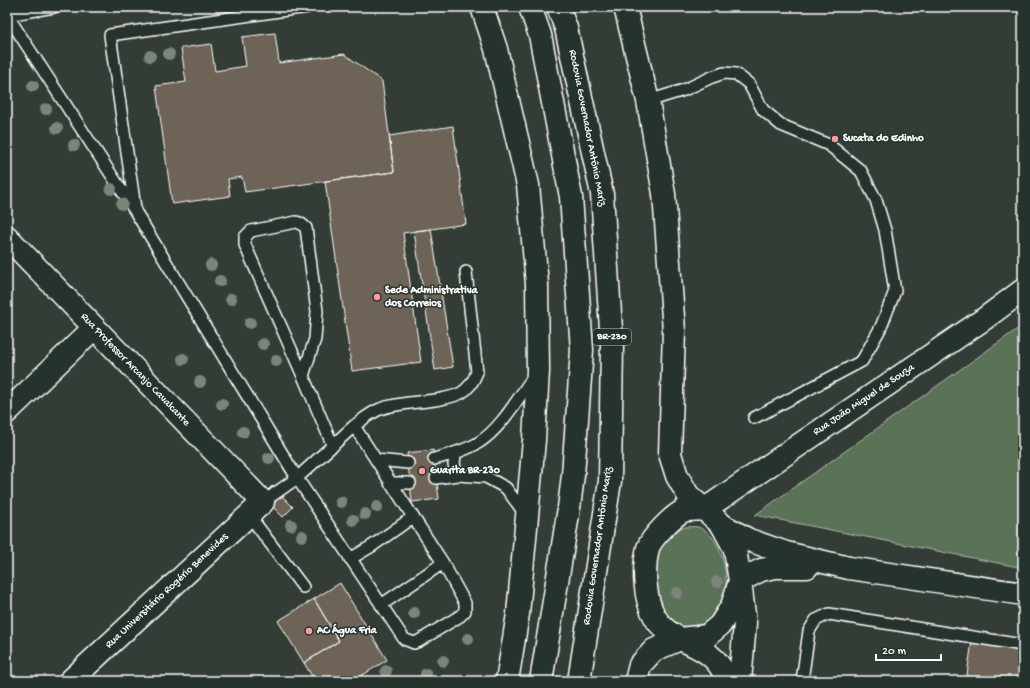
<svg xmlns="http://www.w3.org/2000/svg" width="1030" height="688" viewBox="0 0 1030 688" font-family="'Gochi Hand',sans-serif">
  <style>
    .green { fill: #5a7257; stroke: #acb8ab }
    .building { fill: #6d6357; stroke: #fff }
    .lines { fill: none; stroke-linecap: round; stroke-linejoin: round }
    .lane-casing { stroke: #fff; stroke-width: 14 }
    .street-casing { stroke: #fff; stroke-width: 25 }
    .secondary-casing { stroke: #fff; stroke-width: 25 }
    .primary-casing { stroke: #fff; stroke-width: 25 }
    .highway-casing { stroke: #fff; stroke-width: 25 }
    .lane { stroke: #26332d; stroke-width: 11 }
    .street { stroke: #26332d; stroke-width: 22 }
    .secondary { stroke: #26332d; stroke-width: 22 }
    .primary { stroke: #26332d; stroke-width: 22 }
    .highway { stroke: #26332d; stroke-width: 22 }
    .tree { fill: #7b857a }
    .poi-dot { fill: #ff9aa2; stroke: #26332d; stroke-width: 1.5 }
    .labels { text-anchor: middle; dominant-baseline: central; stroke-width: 3; stroke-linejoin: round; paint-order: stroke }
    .shield { fill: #26332d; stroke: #bec2c0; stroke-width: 1 }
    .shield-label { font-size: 10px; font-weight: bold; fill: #fff }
    .street-label { font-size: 11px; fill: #fff; stroke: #26332d }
    .poi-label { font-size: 11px; font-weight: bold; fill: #fff; stroke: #26332d; text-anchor: start }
  </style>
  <rect width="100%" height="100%" fill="#343d35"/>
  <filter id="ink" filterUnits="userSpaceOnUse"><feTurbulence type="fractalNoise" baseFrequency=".025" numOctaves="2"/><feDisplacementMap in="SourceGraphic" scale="8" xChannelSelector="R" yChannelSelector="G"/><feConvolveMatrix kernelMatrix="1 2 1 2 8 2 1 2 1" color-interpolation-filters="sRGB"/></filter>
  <g filter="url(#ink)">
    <path class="green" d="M 1023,325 L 1023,568 L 755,515 Z
      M 685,527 C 689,527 694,526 698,527 C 722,534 730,578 724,599 C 723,603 720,606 718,609 C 704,632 675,633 662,609 C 653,592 651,549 666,536 C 671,531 679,529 685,527 Z"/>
    <path class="building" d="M 275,33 L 279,63 L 344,54 L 382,81 L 394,172 L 245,192 L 242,177 L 228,179 L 230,196 L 172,204 L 156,86 L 186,82 L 181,48 L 211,44 L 215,71 L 246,66 L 242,37 Z
      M 453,126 L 466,224 L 403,233 L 421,362 L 352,371 L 325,181 L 394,172 L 389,136 Z
      M 431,229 L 453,367 L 435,370 L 414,231 Z
      M 433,450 L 439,499 L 412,502 L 407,453 Z
      M 272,486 L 293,507 L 283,517 L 262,496 Z
      M 340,583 L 387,660 L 353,681 L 315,681 L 304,663 L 339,641 L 314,599 Z
      M 314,599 L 339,641 L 304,663 L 278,621 Z
      M 972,642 L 1023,651 L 1023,681 L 966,681 Z"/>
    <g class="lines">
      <defs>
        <path id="lane" d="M 54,7 L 7,15 L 135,211 L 297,478 L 404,639 L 414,643 L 419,641 L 460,616 L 465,611 L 465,603 L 443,563 L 354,426 L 297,478 L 263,502
          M 648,101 L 684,90 L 712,77 L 724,73 L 736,74 L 749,84 L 763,110 L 781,125 L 829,145 L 861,171 L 876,200 L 885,230 L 895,291 L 881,327 L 862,361 L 754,418
          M 135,208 L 110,35 L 308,7
          M 296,222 L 300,223 L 306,228 L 317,311 L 315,339 L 303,376 L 245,245 L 245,237 L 251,231 Z
          M 303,376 L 333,446
          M 354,426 C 362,420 370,413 380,409 C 405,400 437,404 461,393 C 470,388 474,380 477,372 L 466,272
          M 455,454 L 454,465 L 458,475
          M 434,459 C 449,455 464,451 478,443 C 501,429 518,398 534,376
          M 376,460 L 408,463
          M 436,478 L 458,475 L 486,477 L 506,488 L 525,514
          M 390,483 L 410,483
          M 249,515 L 303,587
          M 350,559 L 372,546 L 413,517
          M 381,605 L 443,563
          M 802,681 L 809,631 L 816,620 L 829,614 L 1023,645"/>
        <path id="street" d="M 7,412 L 94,328"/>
        <path id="secondary" d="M 7,237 L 263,502 L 70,681
          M 722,525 L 749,540 L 786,553 L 849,568 L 1023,594
          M 680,639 C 701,648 720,657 727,681
          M 740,681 L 745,623 L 740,581 L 761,570 L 776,567 L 807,567"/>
        <path id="primary" d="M 482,7 L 496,49 L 528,185 L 537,284 L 538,371 L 534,440 L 518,614 L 507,681
          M 625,7 L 648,101 L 664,194 L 674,331 L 670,454 L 677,476 L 688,495 L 722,525 L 735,549 L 740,581 L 732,606 L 720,625 L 707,636 L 680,639 L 654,650 L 640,665 L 636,681
          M 680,639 C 670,633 660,627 655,617 C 644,599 643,568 648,548 C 652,537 673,516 683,511 C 689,509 698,510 705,509 L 984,319 L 1023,290"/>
        <path id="highway" d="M 530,7 L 540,35 L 571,197 L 582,350 L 573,475 L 569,508 L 541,681
          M 558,7 L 566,28 L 602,194 L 612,344 L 610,481 L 579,681"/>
      </defs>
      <use href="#lane" class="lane-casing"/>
      <use href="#street" class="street-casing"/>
      <use href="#secondary" class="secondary-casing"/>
      <use href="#primary" class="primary-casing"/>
      <use href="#highway" class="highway-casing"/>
      <use href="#lane" class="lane"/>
      <use href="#street" class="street"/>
      <use href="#secondary" class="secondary"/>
      <use href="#primary" class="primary"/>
      <use href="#highway" class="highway"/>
    </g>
    <g class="tree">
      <circle cx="169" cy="54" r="6"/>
      <circle cx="150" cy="56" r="6"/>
      <circle cx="33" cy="86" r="6"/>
      <circle cx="46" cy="109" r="6"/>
      <circle cx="57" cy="128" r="6"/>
      <circle cx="74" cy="145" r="6"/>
      <circle cx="111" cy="189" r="6"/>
      <circle cx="122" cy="204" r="6"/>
      <circle cx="211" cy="265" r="6"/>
      <circle cx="220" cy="281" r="6"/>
      <circle cx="231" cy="299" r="6"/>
      <circle cx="250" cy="323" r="6"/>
      <circle cx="263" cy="344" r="6"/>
      <circle cx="183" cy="359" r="6"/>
      <circle cx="276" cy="361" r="6"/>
      <circle cx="200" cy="382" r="6"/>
      <circle cx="222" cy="404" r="6"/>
      <circle cx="243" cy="432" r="6"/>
      <circle cx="269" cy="458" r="6"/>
      <circle cx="341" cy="502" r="6"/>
      <circle cx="377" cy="507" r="6"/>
      <circle cx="365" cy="514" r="6"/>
      <circle cx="353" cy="520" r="6"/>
      <circle cx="291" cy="525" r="6"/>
      <circle cx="302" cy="536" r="6"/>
      <circle cx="717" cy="582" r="6"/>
      <circle cx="677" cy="593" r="6"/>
      <circle cx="414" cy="613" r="6"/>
      <circle cx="468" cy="639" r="6"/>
      <circle cx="443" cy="661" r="6"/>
      <circle cx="386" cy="671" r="6"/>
      <circle cx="426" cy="674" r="6"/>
    </g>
  </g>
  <g class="poi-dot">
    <circle cx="835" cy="139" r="4"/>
    <circle cx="377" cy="297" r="4"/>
    <circle cx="422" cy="471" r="4"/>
    <circle cx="309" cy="631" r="4"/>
  </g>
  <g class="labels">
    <rect class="shield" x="593" y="329" width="38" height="16" rx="3"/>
    <g class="shield-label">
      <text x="612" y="337">BR-230</text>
    </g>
    <g class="street-label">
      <text transform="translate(587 128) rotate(79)">Rodovia Governador Antônio Mariz</text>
      <text transform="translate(135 370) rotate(46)">Rua Professor Arcanjo Cavalcante</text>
      <text transform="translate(864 400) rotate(-34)">Rua João Miguel de Souza</text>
      <text transform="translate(598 546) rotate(-82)">Rodovia Governador Antônio Mariz</text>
      <text transform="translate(167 591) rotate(-43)">Rua Universitário Rogério Benevides</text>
    </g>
    <g class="poi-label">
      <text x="843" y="139">Sucata do Edinho</text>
      <text x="385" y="291">Sede Administrativa<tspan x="385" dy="13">dos Correios</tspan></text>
      <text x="430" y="471">Guarita BR-230</text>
      <text x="317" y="631">AC Água Fria</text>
    </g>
  </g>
  <rect width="1030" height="688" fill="none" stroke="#26332d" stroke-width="24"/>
  <rect x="12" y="12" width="1006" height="664" fill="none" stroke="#fff" stroke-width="1.5" filter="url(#ink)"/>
  <path d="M876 654v6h65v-6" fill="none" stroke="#ffffff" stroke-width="2"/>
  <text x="882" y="654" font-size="12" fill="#ffffff" stroke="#26332d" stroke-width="3" paint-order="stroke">20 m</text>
</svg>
